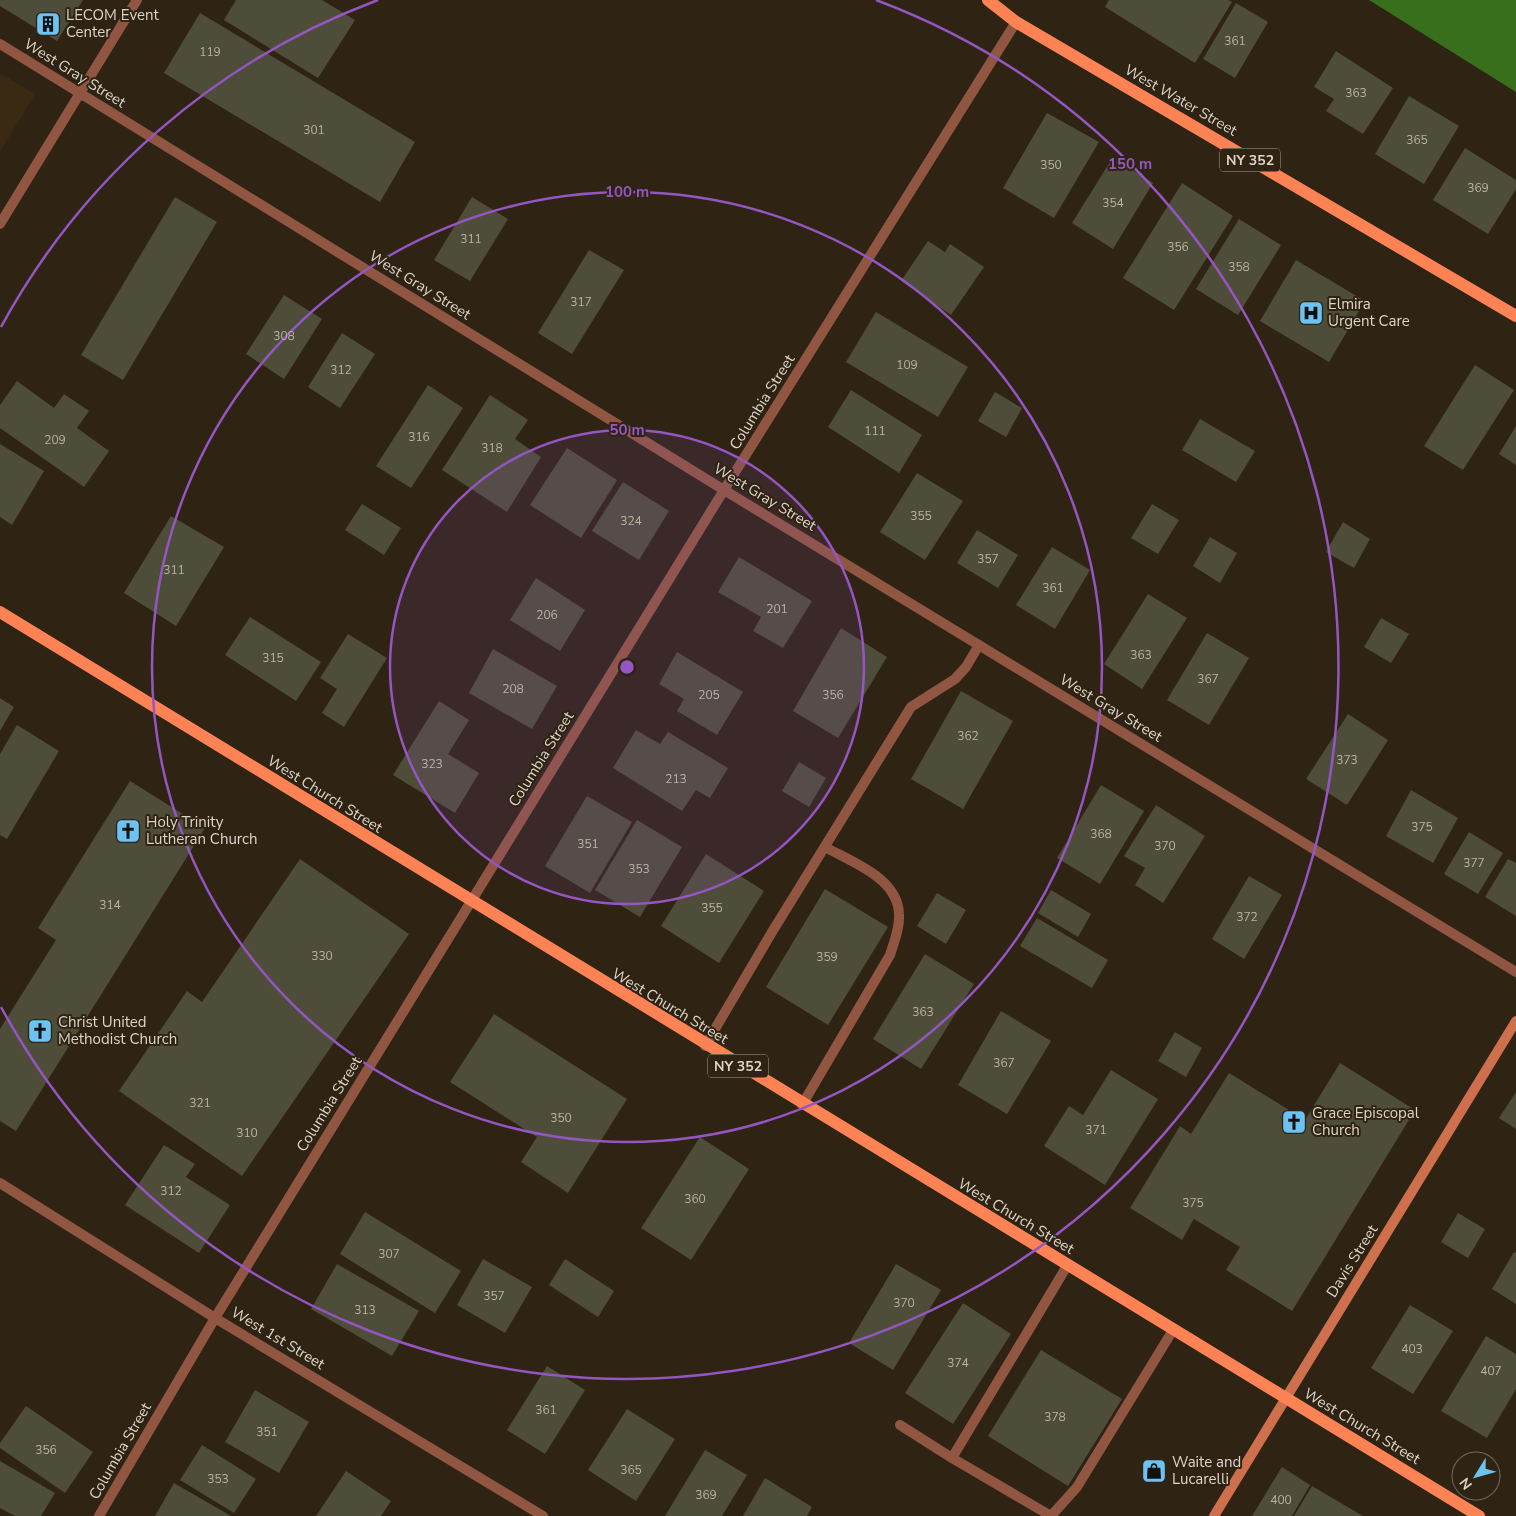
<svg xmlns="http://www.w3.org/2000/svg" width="1516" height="1516" viewBox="0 0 1516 1516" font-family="'Nunito Sans',sans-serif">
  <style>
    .built { fill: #3a2a14 }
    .water { fill: #376f1c }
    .building { fill: #4e4d39 }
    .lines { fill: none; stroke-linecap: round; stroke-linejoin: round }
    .lane { stroke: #915641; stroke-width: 10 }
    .street { stroke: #915641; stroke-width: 10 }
    .secondary { stroke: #ce704d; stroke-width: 10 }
    .primary { stroke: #fd8355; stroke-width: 12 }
    .ring { fill: none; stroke: #9456c2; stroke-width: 2.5 }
    .labels { text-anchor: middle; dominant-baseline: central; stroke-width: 4; stroke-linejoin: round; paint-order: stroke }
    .number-label { font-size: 12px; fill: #b9b3a6 }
    .shield { fill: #2f2313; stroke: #a9a094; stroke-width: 1 }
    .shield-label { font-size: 14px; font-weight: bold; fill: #ddd5cb }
    .poi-label { font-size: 15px; fill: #ddd5cb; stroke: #2f2313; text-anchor: start }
    .street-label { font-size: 15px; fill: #ddd5cb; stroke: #2f2313 }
    .centre { fill: #9456c2; stroke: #2f2313; stroke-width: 2.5 }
    .ring-label { font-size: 15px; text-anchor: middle; font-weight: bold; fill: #9456c2; stroke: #2f2313; stroke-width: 4; stroke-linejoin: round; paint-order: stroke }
  </style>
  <rect width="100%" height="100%" fill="#2f2313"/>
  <path class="built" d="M 0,73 L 35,94 L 0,152 Z"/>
  <path class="water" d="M 1369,0 L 1516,0 L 1516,92 Z"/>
  <path class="building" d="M 0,0 L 83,0 L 57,41 L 0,6 Z
    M 236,0 L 322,0 L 355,20 L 318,78 L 224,20 Z
    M 1109,0 L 1228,0 L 1232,2 L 1195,63 L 1105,7 Z
    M 1236,3 L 1268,22 L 1235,78 L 1203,59 Z
    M 200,13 L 415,142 L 380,202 L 164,73 Z
    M 1336,51 L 1393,88 L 1363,134 L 1326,111 L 1334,99 L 1314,87 Z
    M 1409,96 L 1459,126 L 1424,184 L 1375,154 Z
    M 1047,113 L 1099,142 L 1054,218 L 1003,188 Z
    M 1465,148 L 1516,180 L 1516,189 L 1488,234 L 1433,200 Z
    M 1113,157 L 1153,183 L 1113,249 L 1072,223 Z
    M 1182,183 L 1233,216 L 1174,310 L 1123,278 Z
    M 175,197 L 217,222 L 123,380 L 81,355 Z
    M 472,197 L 508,219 L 470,281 L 434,260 Z
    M 1239,219 L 1281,245 L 1238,315 L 1196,289 Z
    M 928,241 L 945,252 L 950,244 L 984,267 L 951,315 L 901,281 Z
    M 589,250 L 624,270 L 572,354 L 538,333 Z
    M 1296,260 L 1365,301 L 1329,362 L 1260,321 Z
    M 284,295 L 322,319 L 284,379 L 246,354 Z
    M 876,312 L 968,367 L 938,417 L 846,362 Z
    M 342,333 L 375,354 L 340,408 L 308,387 Z
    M 1475,365 L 1514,390 L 1463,470 L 1424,446 Z
    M 17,381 L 54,408 L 64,394 L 89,411 L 77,428 L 109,451 L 84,487 L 0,428 L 0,405 Z
    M 428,385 L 463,408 L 411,488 L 376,466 Z
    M 851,390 L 922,435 L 899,473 L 828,427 Z
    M 995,392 L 1022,408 L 1006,437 L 978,421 Z
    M 490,395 L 528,420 L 515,439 L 541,457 L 507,512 L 442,470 Z
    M 1200,419 L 1255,451 L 1236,482 L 1182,450 Z
    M 1516,426 L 1516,465 L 1499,454 Z
    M 0,444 L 44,471 L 12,525 L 0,517 Z
    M 567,448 L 617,480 L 581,538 L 530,505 Z
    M 917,473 L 963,501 L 925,560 L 880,532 Z
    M 623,482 L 669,511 L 639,560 L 592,531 Z
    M 362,504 L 401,528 L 384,555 L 345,530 Z
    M 1152,504 L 1179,520 L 1158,554 L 1131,538 Z
    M 171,516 L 224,547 L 176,626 L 124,593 Z
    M 1343,522 L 1370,539 L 1354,568 L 1326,552 Z
    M 977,530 L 1018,555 L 998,588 L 957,563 Z
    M 1210,537 L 1237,553 L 1220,583 L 1193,566 Z
    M 1052,547 L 1090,570 L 1055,629 L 1016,605 Z
    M 739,557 L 812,601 L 783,648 L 753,631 L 761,617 L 718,592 Z
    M 536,578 L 585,610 L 560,651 L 510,620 Z
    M 1148,594 L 1187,618 L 1142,689 L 1104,664 Z
    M 250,617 L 321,662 L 296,701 L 225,655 Z
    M 1381,618 L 1409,634 L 1391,663 L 1364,647 Z
    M 841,628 L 887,657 L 838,738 L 793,711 Z
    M 1207,633 L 1249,658 L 1209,725 L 1167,700 Z
    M 348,634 L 387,658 L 344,727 L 322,713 L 337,689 L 320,678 Z
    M 493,649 L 557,686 L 532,729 L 469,693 Z
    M 677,652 L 743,692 L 717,735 L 677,711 L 684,699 L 659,684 Z
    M 961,691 L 1013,721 L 963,809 L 911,779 Z
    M 0,698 L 14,707 L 0,731 Z
    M 439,701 L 469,720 L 448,754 L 479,773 L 455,813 L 393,775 Z
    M 1348,714 L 1388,740 L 1347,805 L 1306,779 Z
    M 17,725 L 59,751 L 7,839 L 0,835 L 0,754 Z
    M 636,730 L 660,744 L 668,732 L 728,768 L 710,798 L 696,790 L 682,811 L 613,768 Z
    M 799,762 L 826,778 L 809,807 L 782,791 Z
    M 130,781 L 205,828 L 16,1131 L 0,1121 L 0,1029 L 56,940 L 38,928 Z
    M 1101,785 L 1144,811 L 1100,884 L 1057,858 Z
    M 1411,790 L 1458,818 L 1433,863 L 1386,836 Z
    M 587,796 L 632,822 L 590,893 L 545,866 Z
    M 1156,805 L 1205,836 L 1163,903 L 1135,885 L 1145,868 L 1124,856 Z
    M 637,820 L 682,847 L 640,917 L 595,890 Z
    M 1469,832 L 1503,853 L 1478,894 L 1444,874 Z
    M 706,854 L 764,891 L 719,963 L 661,926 Z
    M 300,859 L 409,934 L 242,1176 L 119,1091 L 187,991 L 202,1002 Z
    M 1508,859 L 1516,863 L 1516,916 L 1485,897 Z
    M 1249,876 L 1282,895 L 1244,959 L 1212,939 Z
    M 825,889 L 888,927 L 828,1025 L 766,987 Z
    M 1051,890 L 1091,914 L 1078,937 L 1038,913 Z
    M 937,893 L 966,910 L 946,944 L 917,926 Z
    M 1037,918 L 1108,960 L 1092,988 L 1020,946 Z
    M 925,954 L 974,984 L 921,1069 L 873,1039 Z
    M 1001,1011 L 1051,1041 L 1007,1114 L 958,1085 Z
    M 494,1014 L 627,1099 L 568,1193 L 521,1162 L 537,1137 L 450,1082 Z
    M 1175,1032 L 1202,1048 L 1186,1077 L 1158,1061 Z
    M 1340,1063 L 1415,1110 L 1292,1311 L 1226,1270 L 1240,1247 L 1194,1219 L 1182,1240 L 1130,1208 L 1180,1126 L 1191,1134 L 1229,1073 L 1305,1120 Z
    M 1111,1070 L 1158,1099 L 1105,1185 L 1044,1146 L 1069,1106 L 1083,1115 Z
    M 1516,1092 L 1516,1129 L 1499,1118 Z
    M 700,1137 L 749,1169 L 691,1260 L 641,1228 Z
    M 164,1145 L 195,1164 L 186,1177 L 230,1205 L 199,1253 L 125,1205 Z
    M 365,1212 L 461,1271 L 435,1313 L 340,1254 Z
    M 1458,1213 L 1485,1229 L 1468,1258 L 1441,1242 Z
    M 1514,1252 L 1516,1253 L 1516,1304 L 1492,1289 Z
    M 483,1259 L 532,1287 L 505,1333 L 457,1305 Z
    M 565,1259 L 614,1291 L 598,1317 L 549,1285 Z
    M 337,1264 L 419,1311 L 392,1356 L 311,1309 Z
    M 896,1264 L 941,1290 L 893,1370 L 849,1343 Z
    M 963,1303 L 1011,1334 L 953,1424 L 905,1393 Z
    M 1410,1305 L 1453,1331 L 1413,1394 L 1371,1368 Z
    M 1486,1336 L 1516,1354 L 1516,1389 L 1487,1438 L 1441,1411 Z
    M 1041,1350 L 1122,1399 L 1068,1486 L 988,1436 Z
    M 547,1366 L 585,1390 L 545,1454 L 507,1430 Z
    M 255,1390 L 309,1422 L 279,1473 L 225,1442 Z
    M 26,1406 L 93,1452 L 65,1493 L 0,1448 L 0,1443 Z
    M 627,1409 L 675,1439 L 636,1501 L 588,1470 Z
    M 202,1445 L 256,1479 L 234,1513 L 180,1480 Z
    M 705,1450 L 747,1475 L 722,1516 L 665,1516 Z
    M 0,1461 L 55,1493 L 41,1516 L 15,1516 L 0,1508 Z
    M 1282,1467 L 1310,1485 L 1292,1516 L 1252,1516 Z
    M 346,1471 L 391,1501 L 381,1516 L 316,1516 Z
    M 765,1478 L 812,1507 L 807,1516 L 743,1516 Z
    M 174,1483 L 231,1516 L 155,1516 Z
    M 1312,1486 L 1363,1516 L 1294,1516 Z"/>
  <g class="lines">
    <path class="lane" d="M 705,1046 L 772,932 L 911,707 L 955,679 L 966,667 L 979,645
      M 802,1105 L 890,955 C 894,942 900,928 899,914 C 898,878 852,862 825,847
      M 1067,1266 L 952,1458 L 1051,1516 L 1077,1487 L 1173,1330
      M 900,1425 L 952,1458"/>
    <path class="street" d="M 0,44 L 724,490 L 1516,972
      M 0,224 L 137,0
      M 0,1183 L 215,1318 L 543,1516
      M 99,1516 L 215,1318 L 724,490 L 1016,22"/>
    <path class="secondary" d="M 1214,1516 L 1516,1021"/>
    <path class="primary" d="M 988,0 L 1016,22 L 1516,316
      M 0,612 C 491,916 985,1216 1479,1516"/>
  </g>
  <circle cx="627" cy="667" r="237" fill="#9456c2" fill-opacity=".12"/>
  <g class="ring">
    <circle cx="627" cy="667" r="237"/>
    <circle cx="627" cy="667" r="475"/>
    <path d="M1 327A712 712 0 0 1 378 0M876 0A712 712 0 1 1 1 1007"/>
  </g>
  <defs>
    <symbol id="building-square" viewBox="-11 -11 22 22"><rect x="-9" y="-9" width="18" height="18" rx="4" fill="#6cc3f2" stroke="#2f2313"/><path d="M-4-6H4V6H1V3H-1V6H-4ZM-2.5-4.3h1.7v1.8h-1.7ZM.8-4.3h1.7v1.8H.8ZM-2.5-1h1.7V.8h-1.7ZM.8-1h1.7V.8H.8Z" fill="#111"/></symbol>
    <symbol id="hospital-square" viewBox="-11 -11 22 22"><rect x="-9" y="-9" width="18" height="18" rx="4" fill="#6cc3f2" stroke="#2f2313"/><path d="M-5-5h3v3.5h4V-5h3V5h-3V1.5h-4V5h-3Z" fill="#111"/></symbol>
    <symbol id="church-square" viewBox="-11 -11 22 22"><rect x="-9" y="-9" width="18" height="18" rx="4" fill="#6cc3f2" stroke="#2f2313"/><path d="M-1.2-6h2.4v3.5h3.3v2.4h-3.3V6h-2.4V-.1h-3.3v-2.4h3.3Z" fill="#111"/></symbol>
    <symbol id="shop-square" viewBox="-11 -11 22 22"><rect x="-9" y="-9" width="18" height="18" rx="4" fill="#6cc3f2" stroke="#2f2313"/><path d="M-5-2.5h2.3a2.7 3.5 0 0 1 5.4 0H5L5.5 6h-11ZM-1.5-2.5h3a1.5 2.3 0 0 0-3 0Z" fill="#111"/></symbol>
  </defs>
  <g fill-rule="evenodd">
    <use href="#building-square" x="34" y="10" width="28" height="28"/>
    <use href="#hospital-square" x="1297" y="299" width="28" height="28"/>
    <use href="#church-square" x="114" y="817" width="28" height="28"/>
    <use href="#church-square" x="26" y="1017" width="28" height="28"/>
    <use href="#church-square" x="1280" y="1108" width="28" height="28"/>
    <use href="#shop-square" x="1140" y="1457" width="28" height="28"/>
  </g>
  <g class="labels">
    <g class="number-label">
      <text x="1235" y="41">361</text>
      <text x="210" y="52">119</text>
      <text x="1356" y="93">363</text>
      <text x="314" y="130">301</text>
      <text x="1417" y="140">365</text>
      <text x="1051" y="165">350</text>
      <text x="1478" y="188">369</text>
      <text x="1113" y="203">354</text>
      <text x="471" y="239">311</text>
      <text x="1178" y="247">356</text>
      <text x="1239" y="267">358</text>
      <text x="581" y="302">317</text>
      <text x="284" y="336">308</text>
      <text x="907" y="365">109</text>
      <text x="341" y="370">312</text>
      <text x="875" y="431">111</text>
      <text x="419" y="437">316</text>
      <text x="55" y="440">209</text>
      <text x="492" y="448">318</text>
      <text x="921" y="516">355</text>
      <text x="631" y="521">324</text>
      <text x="988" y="559">357</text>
      <text x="174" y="570">311</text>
      <text x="1053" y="588">361</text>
      <text x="777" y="609">201</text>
      <text x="547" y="615">206</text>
      <text x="1141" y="655">363</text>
      <text x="273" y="658">315</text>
      <text x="1208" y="679">367</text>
      <text x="513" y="689">208</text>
      <text x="709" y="695">205</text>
      <text x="833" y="695">356</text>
      <text x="968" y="736">362</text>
      <text x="1347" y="760">373</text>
      <text x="432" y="764">323</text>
      <text x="676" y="779">213</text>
      <text x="1422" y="827">375</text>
      <text x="1101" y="834">368</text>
      <text x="588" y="844">351</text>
      <text x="1165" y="846">370</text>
      <text x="1474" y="863">377</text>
      <text x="639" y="869">353</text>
      <text x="110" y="905">314</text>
      <text x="712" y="908">355</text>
      <text x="1247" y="917">372</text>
      <text x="322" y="956">330</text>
      <text x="827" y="957">359</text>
      <text x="923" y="1012">363</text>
      <text x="1004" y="1063">367</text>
      <text x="200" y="1103">321</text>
      <text x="561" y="1118">350</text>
      <text x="1096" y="1130">371</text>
      <text x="247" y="1133">310</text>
      <text x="171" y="1191">312</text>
      <text x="695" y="1199">360</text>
      <text x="1193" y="1203">375</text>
      <text x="389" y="1254">307</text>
      <text x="494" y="1296">357</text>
      <text x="904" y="1303">370</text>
      <text x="365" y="1310">313</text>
      <text x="1412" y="1349">403</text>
      <text x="958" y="1363">374</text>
      <text x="1491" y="1371">407</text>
      <text x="546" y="1410">361</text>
      <text x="1055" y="1417">378</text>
      <text x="267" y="1432">351</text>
      <text x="46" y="1450">356</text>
      <text x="631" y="1470">365</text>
      <text x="218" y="1479">353</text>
      <text x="706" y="1495">369</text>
      <text x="1281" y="1500">400</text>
    </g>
    <g class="shield">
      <rect x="1220" y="148.5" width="60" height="23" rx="4"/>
      <rect x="708" y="1054.5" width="60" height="23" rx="4"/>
    </g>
    <g class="shield-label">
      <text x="1250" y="160">NY 352</text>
      <text x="738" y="1066">NY 352</text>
    </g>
    <g class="poi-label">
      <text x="66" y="15">LECOM Event<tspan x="66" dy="17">Center</tspan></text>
      <text x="1328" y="304">Elmira<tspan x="1328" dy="17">Urgent Care</tspan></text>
      <text x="146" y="822">Holy Trinity<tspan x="146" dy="17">Lutheran Church</tspan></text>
      <text x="58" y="1022">Christ United<tspan x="58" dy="17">Methodist Church</tspan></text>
      <text x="1312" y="1113">Grace Episcopal<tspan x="1312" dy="17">Church</tspan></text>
      <text x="1172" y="1462">Waite and<tspan x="1172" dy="17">Lucarelli</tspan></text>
    </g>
    <g class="street-label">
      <text transform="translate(75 73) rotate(32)">West Gray Street</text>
      <text transform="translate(1181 100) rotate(30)">West Water Street</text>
      <text transform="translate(420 285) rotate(32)">West Gray Street</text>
      <text transform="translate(762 402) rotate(-58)">Columbia Street</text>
      <text transform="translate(765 497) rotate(31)">West Gray Street</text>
      <text transform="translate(1111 708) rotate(31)">West Gray Street</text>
      <text transform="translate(541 759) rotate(-58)">Columbia Street</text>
      <text transform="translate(325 794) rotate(32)">West Church Street</text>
      <text transform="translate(670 1006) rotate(31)">West Church Street</text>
      <text transform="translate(329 1104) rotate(-58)">Columbia Street</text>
      <text transform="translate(1016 1216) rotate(31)">West Church Street</text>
      <text transform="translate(1352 1261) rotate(-58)">Davis Street</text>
      <text transform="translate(278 1338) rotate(31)">West 1st Street</text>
      <text transform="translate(1362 1426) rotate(31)">West Church Street</text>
      <text transform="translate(120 1451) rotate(-60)">Columbia Street</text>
    </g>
  </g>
  <circle cx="627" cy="667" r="8" class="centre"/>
  <g class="ring-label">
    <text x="1130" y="169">150 m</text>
    <text x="627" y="197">100 m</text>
    <text x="627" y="435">50 m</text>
  </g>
  <g transform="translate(1476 1476) rotate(233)"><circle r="24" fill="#2f2313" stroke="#756a5d"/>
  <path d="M0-4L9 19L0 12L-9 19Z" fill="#6cc3f2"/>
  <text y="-8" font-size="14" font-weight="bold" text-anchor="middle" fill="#ddd5cb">N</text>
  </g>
</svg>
